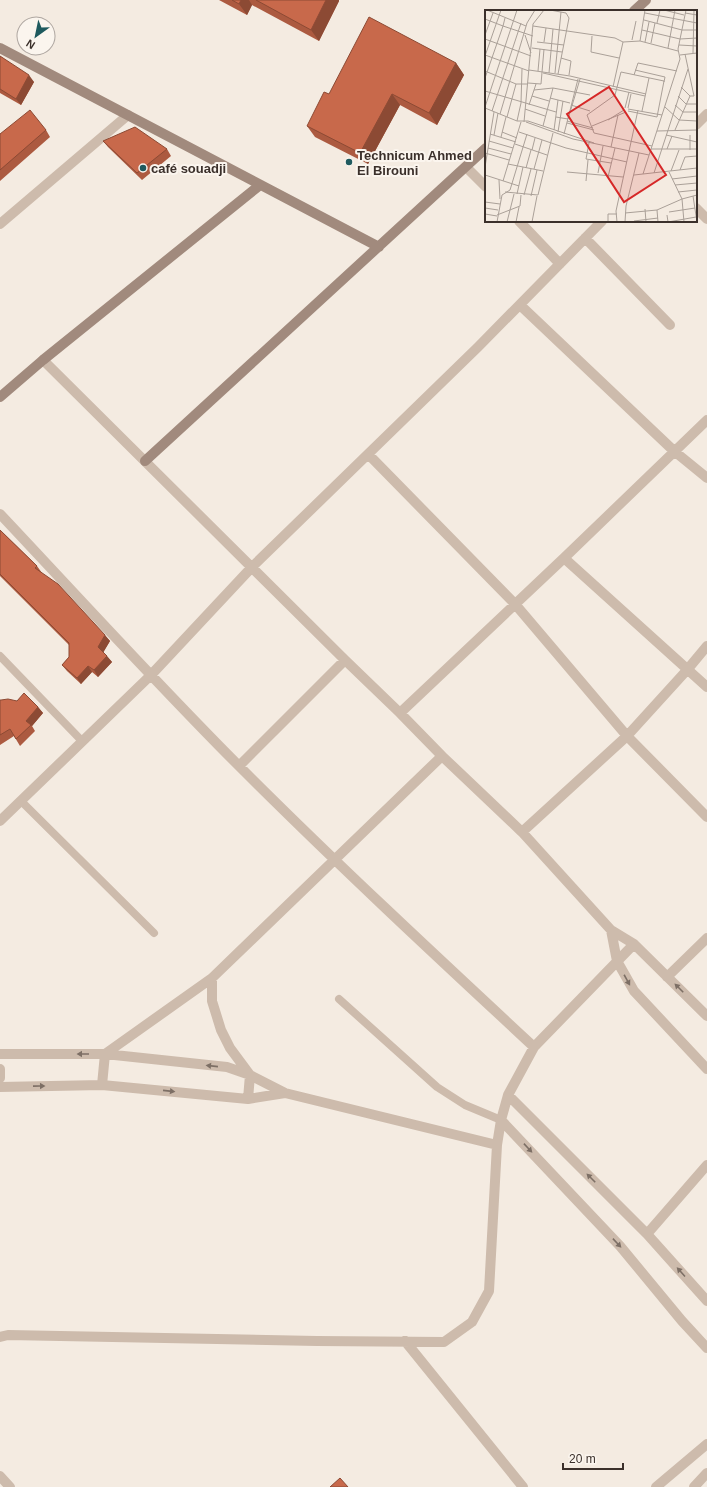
<svg xmlns="http://www.w3.org/2000/svg" width="707" height="1487" viewBox="0 0 707 1487" font-family="Helvetica,sans-serif">
  <style>
    .lines { fill: none; stroke-linecap: round; stroke-linejoin: round }
    .lane { stroke: #cdbbac; stroke-width: 8 }
    .street { stroke: #cdbbac; stroke-width: 10 }
    .secondary { stroke: #a18a7d; stroke-width: 10 }
    .wall { fill: #ac5a40 }
    .shaded-wall { fill: #8c4a34 }
    .building { fill: #c8694b; stroke: #8c4a34 }
    .oneway { fill: #7d6f65 }
    .poi-dot { fill: #1f5a5e; stroke: #fbf5ee; stroke-width: 1.5 }
    .labels { text-anchor: middle; dominant-baseline: central; stroke-width: 4; stroke-linejoin: round; paint-order: stroke }
    .poi-label { font-size: 13px; font-weight: bold; fill: #3b302b; stroke: #fbf5ee; text-anchor: start }
    .inset-road { fill: none; stroke: #aaa098; stroke-width: 1 }
    .view { fill: #d62828; fill-opacity: 0.15; stroke: #d62828; stroke-width: 2 }
    .inset-edge { fill: none; stroke: #3b302b; stroke-width: 2 }
  </style>
  <rect width="100%" height="100%" fill="#f4ebe1"/>
  <g class="lines">
    <path class="lane" d="M 0,656 L 82,741
      M 21,801 L 154,933
      M 339,999 L 437,1087 L 465,1105 L 501,1120"/>
    <path class="street" d="M 696,125 L 707,114
      M 466,167 L 486,187
      M 696,208 L 707,219
      M 519,221 L 560,264
      M 0,224 L 128,115
      M 585,238 L 670,325
      M 520,305 L 674,451 L 707,478
      M 43,360 L 345,660 L 400,713 L 442,756 L 522,832 L 611,930 L 634,944 L 707,1016
      M 368,454 L 515,604 L 627,736 L 707,817
      M 0,514 C 80,599 158,685 240,767 C 336,863 435,955 534,1047 L 508,1095 L 501,1120 L 497,1145 L 489,1291 L 472,1322 L 444,1342 L 317,1341 L 8,1335 L 0,1337
      M 564,558 L 707,687
      M 400,713 L 564,558 L 707,420
      M 239,766 L 345,660
      M 0,821 L 151,675 L 252,567 L 478,347 L 602,221
      M 522,832 L 627,736 L 687,670 L 707,646
      M 611,930 L 617,961 L 634,991 L 707,1069
      M 667,977 L 707,938
      M 212,978 L 212,1001 L 221,1030 L 230,1048 L 250,1075 L 248,1099
      M 534,1047 L 634,944
      M 0,1054 L 105,1054 L 227,1067 L 250,1075 L 285,1093 L 497,1145
      M 0,1069 L 0,1078
      M 102,1085 L 105,1054 L 212,978 L 442,756
      M 0,1087 L 102,1085 L 248,1099 L 285,1093
      M 508,1095 L 647,1234 L 707,1301
      M 501,1120 L 620,1246 L 682,1321 L 707,1348
      M 647,1234 L 707,1165
      M 405,1341 L 523,1487
      M 0,1476 L 10,1487
      M 656,1487 L 707,1444
      M 694,1487 L 707,1473"/>
    <path class="secondary" d="M 634,11 L 646,0
      M 0,48 L 379,247
      M 0,397 L 43,360 L 260,185
      M 145,461 L 486,148"/>
  </g>
  <path class="wall" d="M 219,0 L 339,0 L 339,1 L 319,41 L 252,5 L 247,15 Z
    M 0,56 L 34,82 L 21,105 L 0,93 Z
    M 456,63 L 464,75 L 437,125 L 400,105 L 368,164 L 315,137 L 307,126 Z
    M 46,130 L 50,137 L 0,181 L 0,134 Z
    M 103,141 L 167,149 L 171,156 L 142,180 L 108,147 Z
    M 0,530 L 37,566 L 42,573 L 110,641 L 103,652 L 112,662 L 98,677 L 92,672 L 81,684 L 67,671 L 62,665 L 69,657 L 69,645 L 0,576 Z
    M 0,700 L 38,707 L 43,713 L 32,726 L 35,731 L 20,746 L 14,736 L 0,745 Z"/>
  <path class="shaded-wall" d="M 241,0 L 249,0 L 252,5 L 247,15 L 239,4 Z
    M 326,0 L 339,0 L 339,1 L 319,41 L 311,30 Z
    M 456,63 L 464,75 L 437,125 L 429,113 Z
    M 29,75 L 34,82 L 21,105 L 16,99 Z
    M 392,94 L 400,105 L 368,164 L 360,153 Z
    M 105,635 L 110,641 L 103,653 L 98,647 Z
    M 107,656 L 112,662 L 98,677 L 94,670 Z
    M 88,666 L 92,672 L 81,684 L 77,678 Z
    M 38,707 L 43,713 L 32,726 L 26,721 Z"/>
  <path class="building" d="M 232,0 L 241,0 L 239,4 Z
    M 256,0 L 326,0 L 311,30 Z
    M 369,17 L 456,63 L 429,113 L 392,94 L 360,153 L 307,126 L 324,92 L 329,94 Z
    M 0,56 L 29,75 L 16,99 L 0,89 Z
    M 30,110 L 46,130 L 0,170 L 0,134 Z
    M 135,127 L 167,149 L 137,173 L 103,141 Z
    M 0,530 L 37,566 L 35,568 L 58,584 L 105,635 L 98,647 L 107,656 L 94,670 L 88,666 L 77,678 L 62,665 L 69,657 L 69,643 L 0,574 Z
    M 24,693 L 38,707 L 26,721 L 31,725 L 16,739 L 10,729 L 0,735 L 0,700 L 1,700 L 8,699 L 17,701 Z
    M 340,1478 L 348,1487 L 330,1487 Z"/>
  <defs><path id="oneway-solid" d="M-6-.8H1V-3.2L6.5 0L1 3.2V.8H-6Z"/></defs>
  <g class="oneway">
    <use href="#oneway-solid" transform="translate(627 980) rotate(61)"/>
    <use href="#oneway-solid" transform="translate(679 988) rotate(-135)"/>
    <use href="#oneway-solid" transform="translate(83 1054) rotate(180)"/>
    <use href="#oneway-solid" transform="translate(212 1066) rotate(-174)"/>
    <use href="#oneway-solid" transform="translate(39 1086) rotate(-1)"/>
    <use href="#oneway-solid" transform="translate(169 1091) rotate(6)"/>
    <use href="#oneway-solid" transform="translate(528 1148) rotate(47)"/>
    <use href="#oneway-solid" transform="translate(591 1178) rotate(-135)"/>
    <use href="#oneway-solid" transform="translate(617 1243) rotate(47)"/>
    <use href="#oneway-solid" transform="translate(681 1272) rotate(-132)"/>
  </g>
  <g class="poi-dot">
    <circle cx="349" cy="162" r="4"/>
    <circle cx="143" cy="168" r="4"/>
  </g>
  <g class="labels">
    <g class="poi-label">
      <text x="357" y="155">Technicum Ahmed<tspan x="357" dy="15">El Birouni</tspan></text>
      <text x="151" y="168">café souadji</text>
    </g>
  </g>
  <g transform="translate(485 10)">
    <rect width="212" height="212" fill="#f4ebe1"/>
    <path class="inset-road" d="M 2,0 L 41,16M 65,0 L 81,3 L 84,8 L 73,64M 179,0 L 199,5M 160,3 L 212,13M 200,3 L 212,5M 0,9 L 18,16 L 20,8M 159,10 L 197,20 L 212,20M 172,13 L 175,0M 48,16 L 130,28 L 138,32 L 155,31 L 193,41M 157,20 L 195,29 L 212,28M 0,25 L 8,3M 40,25 L 46,43M 107,26 L 106,42 L 134,48M 0,29 L 46,46M 147,30 L 151,11M 155,31 L 160,0M 52,32 L 79,35M 59,32 L 61,18M 160,32 L 164,12M 166,33 L 170,13M 194,35 L 212,36M 47,38 L 77,42M 183,38 L 190,0M 208,43 L 209,0M 200,44 L 209,86 L 205,86M 0,45 L 44,61M 195,45 L 212,43M 0,46 L 16,0M 76,48 L 86,51 L 84,65M 44,60 L 85,66 L 161,84M 150,60 L 180,67 L 179,72M 0,61 L 31,74 L 42,74M 53,61 L 55,39M 58,63 L 160,86M 64,63 L 68,19M 70,63 L 76,2M 149,65 L 153,53 L 192,61M 0,68 L 18,16 L 48,26M 43,73 L 56,74 L 59,39M 128,77 L 138,32M 49,80 L 68,78 L 105,85M 0,81 L 71,102M 47,86 L 64,91M 193,86 L 201,94 L 212,94M 65,88 L 85,93M 44,95 L 51,74M 86,95 L 105,101M 190,95 L 198,102 L 212,102M 0,97 L 32,0M 180,97 L 194,110 L 212,111M 0,98 L 32,111 L 43,111 L 109,133M 140,98 L 144,82M 143,98 L 146,84M 40,99 L 60,106M 143,99 L 177,105M 7,101 L 36,13M 143,101 L 172,107M 157,101 L 164,68M 15,104 L 42,13 L 50,0M 22,107 L 31,74M 71,107 L 83,109M 83,109 L 95,69M 123,110 L 139,100M 32,111 L 36,93 L 37,59M 82,111 L 108,118M 39,112 L 48,14 L 59,0M 41,112 L 88,129 L 164,145M 82,113 L 109,120M 58,116 L 68,78M 107,116 L 141,102M 69,120 L 73,90M 190,120 L 205,86 L 196,77M 172,121 L 212,120M 17,122 L 32,128M 34,122 L 81,138 L 142,152M 73,122 L 78,91M 5,124 L 31,132M 79,124 L 93,69M 9,125 L 13,103M 181,125 L 212,132M 16,127 L 21,107M 4,131 L 28,138M 104,133 L 101,149 L 126,153M 30,134 L 62,145M 167,136 L 109,123 L 102,105 L 130,85 L 136,62 L 179,71 L 172,107M 126,137 L 133,105M 3,138 L 26,144M 166,139 L 212,139M 182,139 L 187,126M 47,140 L 50,128M 205,140 L 205,125M 0,143 L 24,150M 23,154 L 58,161M 0,157 L 9,102M 41,158 L 46,140M 49,159 L 57,130M 195,160 L 200,147 L 212,146M 186,161 L 194,140M 82,162 L 138,167M 184,162 L 197,189 L 199,212M 113,163 L 118,136M 169,163 L 203,59M 158,164 L 195,49 L 193,39 L 201,0M 0,165 L 34,176M 149,165 L 212,158M 123,167 L 130,138M 187,169 L 212,166M 14,170 L 15,189M 18,171 L 36,112M 101,171 L 103,150M 190,175 L 212,173M 20,182 L 53,185 L 68,123M 193,182 L 212,180M 32,184 L 38,157M 39,185 L 46,159M 46,186 L 52,160M 208,186 L 212,212M 0,192 L 15,194M 0,198 L 13,200M 160,199 L 161,212M 172,200 L 173,212M 184,202 L 210,198M 140,203 L 172,200 L 197,189 L 212,185M 0,204 L 12,206M 12,205 L 35,196 L 36,185M 182,205 L 183,212 L 211,207M 149,211 L 173,208M 12,212 L 17,185 L 25,180 L 42,124M 22,212 L 29,184M 31,212 L 34,197M 47,212 L 52,186M 123,212 L 123,204 L 132,204M 132,212 L 131,201 L 153,100M 140,212 L 141,196 L 154,143"/>
    <path class="view" d="M 124,77 L 181,165 L 139,192 L 82,104 Z"/>
    <rect width="212" height="212" class="inset-edge"/>
  </g>
  <g transform="translate(36 36) rotate(213)"><circle r="19" fill="#fbf5ee" stroke="#aea6a0"/>
  <path d="M0-3L7 15L0 10L-7 15Z" fill="#1f5a5e"/>
  <text y="-6" font-size="11" font-weight="bold" text-anchor="middle" fill="#3b302b">N</text>
  </g>
  <path d="M563 1463v6h60v-6" fill="none" stroke="#3b302b" stroke-width="2"/>
  <text x="569" y="1463" font-size="12" fill="#3b302b" stroke="#fbf5ee" stroke-width="3" paint-order="stroke">20 m</text>
</svg>
